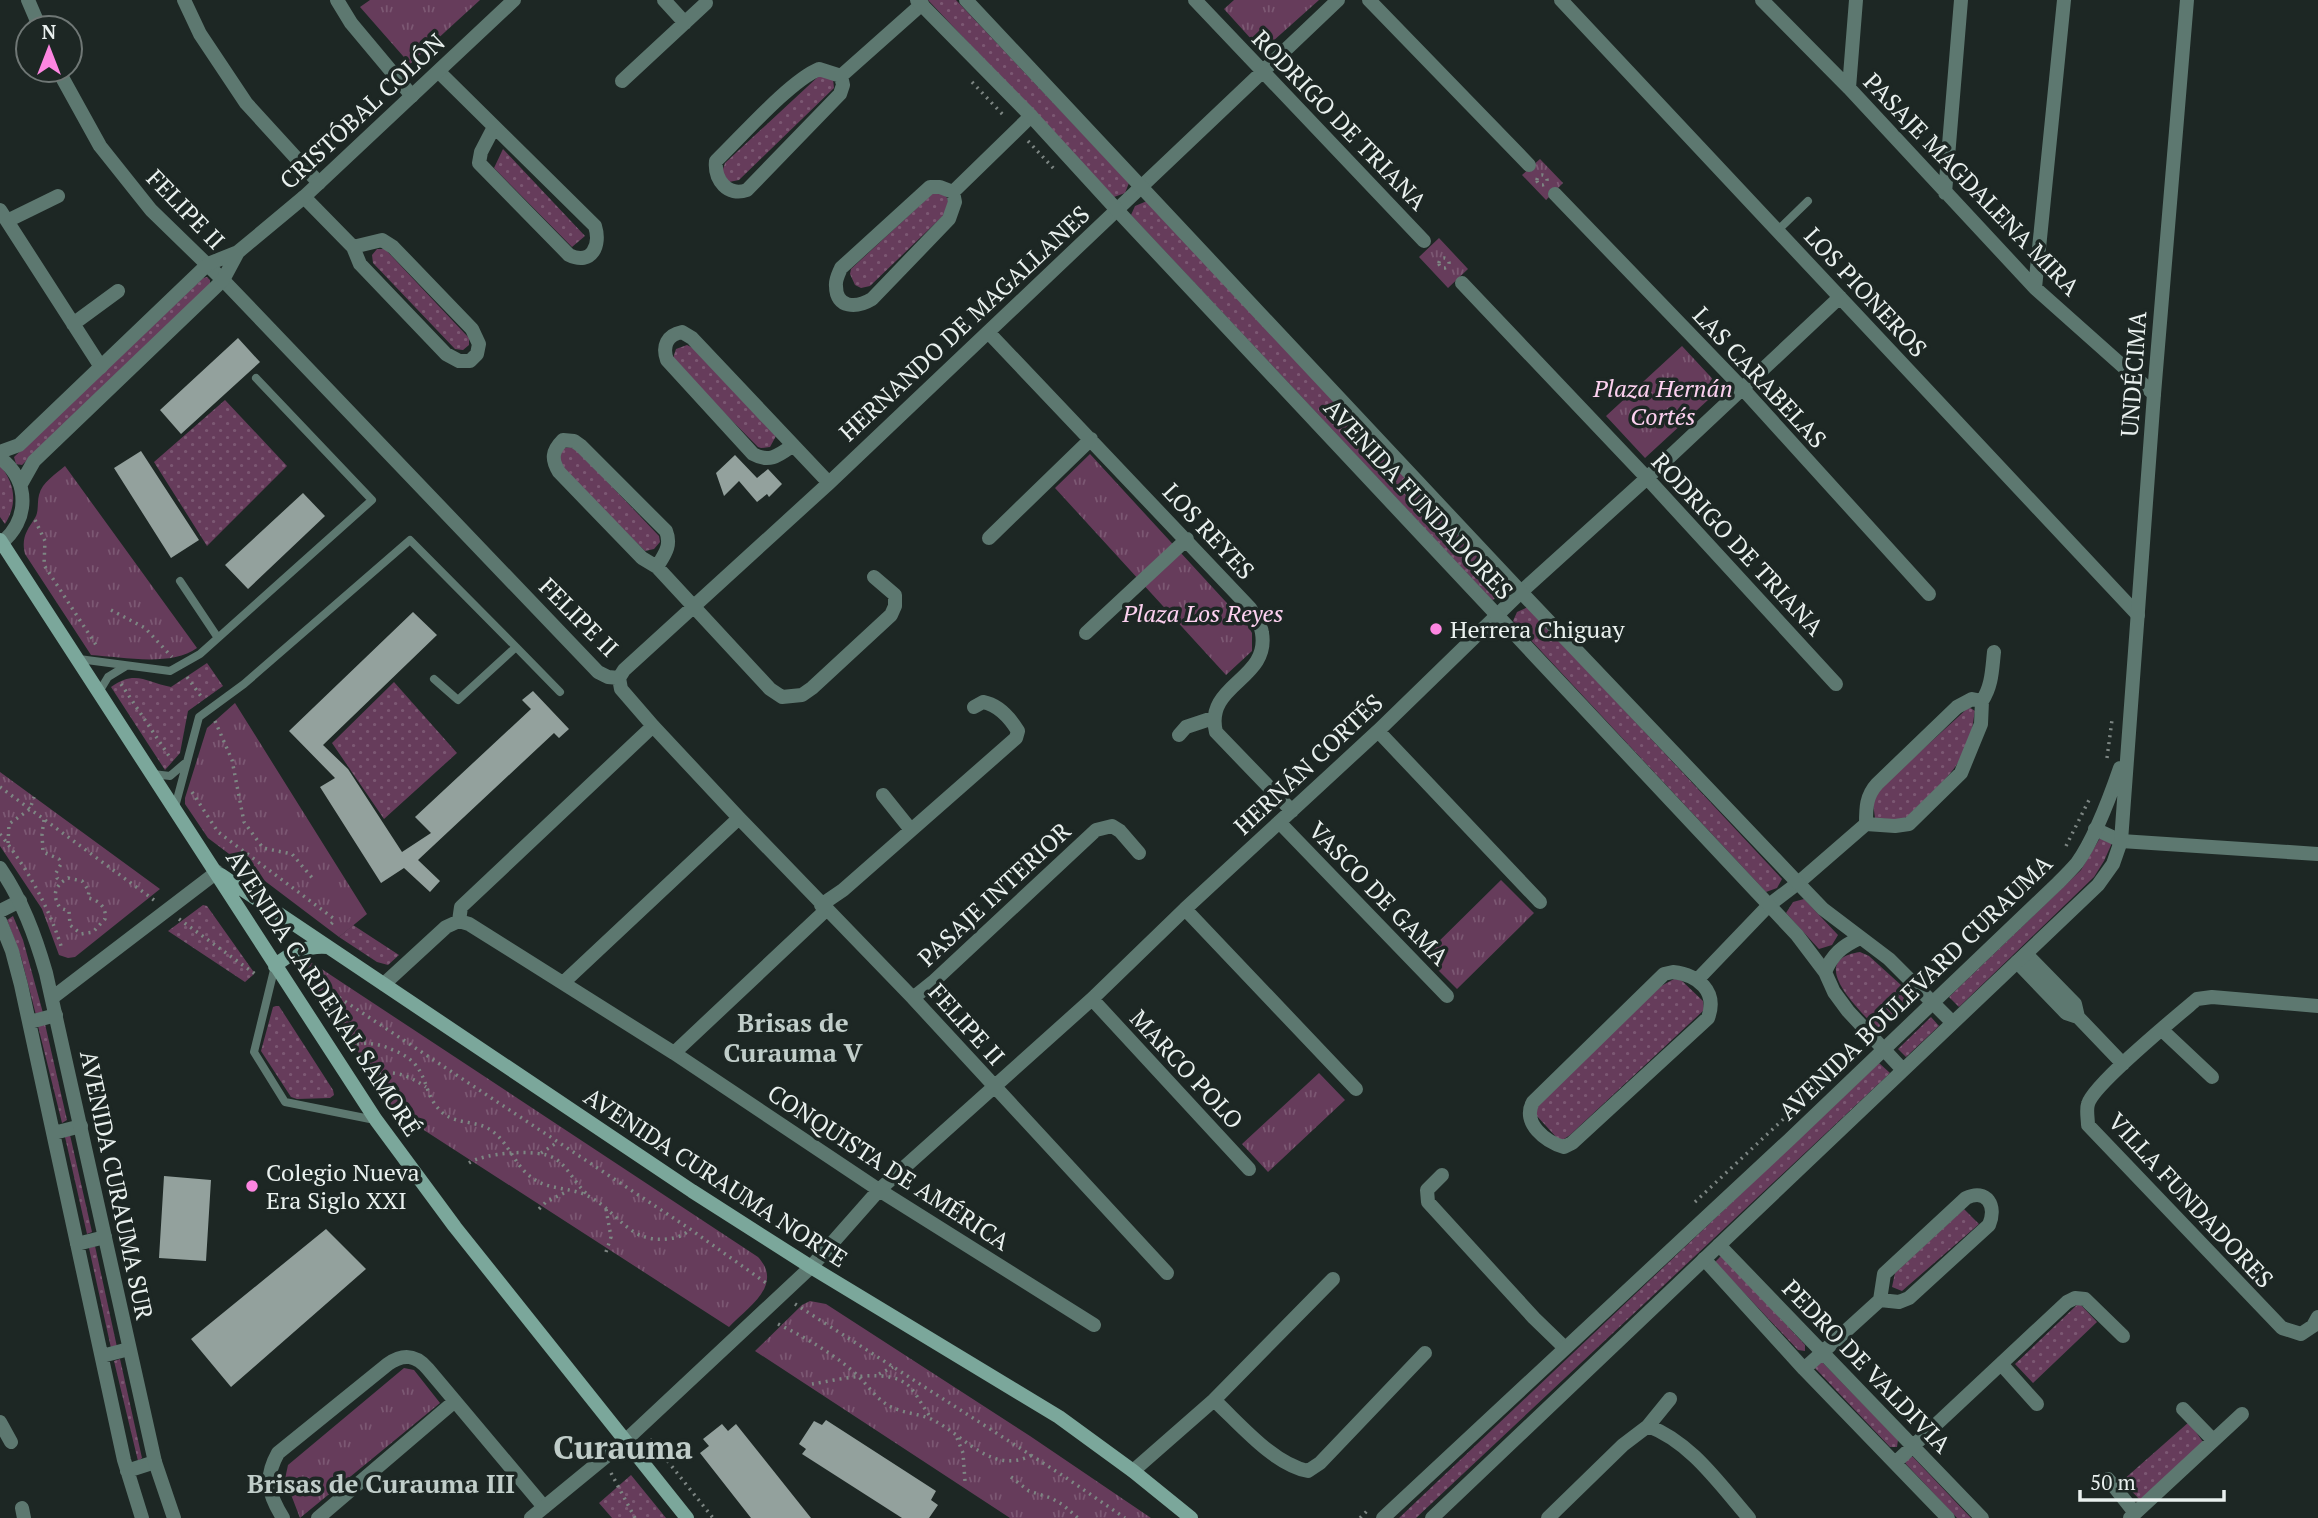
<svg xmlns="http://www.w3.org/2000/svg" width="2318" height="1518" viewBox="0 0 2318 1518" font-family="'PT Serif',serif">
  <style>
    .grass { fill: url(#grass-dots) }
    .park { fill: url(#park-tufts) }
    .building { fill: #93a19d }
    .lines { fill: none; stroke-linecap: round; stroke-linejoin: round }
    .path { stroke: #7d8683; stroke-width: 3.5; stroke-dasharray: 2 5; stroke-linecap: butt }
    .service { stroke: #5d7870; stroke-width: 8 }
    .minor { stroke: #5d7870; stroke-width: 14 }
    .tertiary { stroke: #5d7870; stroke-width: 14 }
    .secondary { stroke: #7ba79b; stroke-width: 14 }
    .poi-dot { fill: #fd86e1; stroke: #1d2724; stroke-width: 2.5 }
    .labels { text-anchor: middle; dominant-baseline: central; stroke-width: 7; stroke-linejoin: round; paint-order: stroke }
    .street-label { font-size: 24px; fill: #e9f0ee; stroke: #1d2724 }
    .park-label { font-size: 24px; font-style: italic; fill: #fdd1f0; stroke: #1d2724 }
    .poi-label { font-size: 24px; fill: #e9f0ee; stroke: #1d2724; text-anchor: start }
    .neighbourhood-label { font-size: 26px; font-weight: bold; fill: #c0cdc9; stroke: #1d2724 }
    .district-label { font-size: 32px; font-weight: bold; fill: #c0cdc9; stroke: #1d2724 }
  </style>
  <defs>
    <pattern id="grass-dots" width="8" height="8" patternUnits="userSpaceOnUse" patternTransform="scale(1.75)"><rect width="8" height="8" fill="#663c5b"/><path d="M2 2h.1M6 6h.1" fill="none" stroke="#7c5873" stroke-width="1.8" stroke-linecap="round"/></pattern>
    <pattern id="park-tufts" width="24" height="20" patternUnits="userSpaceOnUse" patternTransform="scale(1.75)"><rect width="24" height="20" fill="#663c5b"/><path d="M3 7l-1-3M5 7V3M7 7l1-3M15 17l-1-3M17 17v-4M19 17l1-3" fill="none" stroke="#7c5873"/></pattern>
  </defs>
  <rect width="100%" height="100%" fill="#1d2724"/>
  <path class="grass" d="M 928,0 L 956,0 L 1129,183 L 1125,193 L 1114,197 Z
    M 821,74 L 833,79 L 834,88 L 739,180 L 729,182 L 722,172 L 725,163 Z
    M 503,149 L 585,236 L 572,247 L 494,168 Z
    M 940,192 C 949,197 949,201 948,211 L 870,286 L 861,288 L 855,285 L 850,274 L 851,269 L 932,194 Z
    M 1147,201 L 1509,585 L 1503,596 L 1492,600 L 1131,215 L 1135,206 Z
    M 377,249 L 385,249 L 469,338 L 469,345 L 463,350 L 455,349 L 373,263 L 372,255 Z
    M 207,277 L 210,280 L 210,285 L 22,465 L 16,464 L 14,457 L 203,278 Z
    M 687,345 L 693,348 L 776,436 L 770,447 L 761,448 L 758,447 L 675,363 L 673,358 L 676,349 Z
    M 225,400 L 287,466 L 207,546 L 154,462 Z
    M 571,447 L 577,450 L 659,536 L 660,542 L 654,549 L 645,551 L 559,466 L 557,456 L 564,448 Z
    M 0,465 C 15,484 18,503 5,524 L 0,517 Z
    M 1528,607 L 1782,879 L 1777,888 L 1766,892 L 1513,621 L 1517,612 Z
    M 207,663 L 223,686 L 188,711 L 180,753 L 165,770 L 111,687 C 136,669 147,683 171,687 Z
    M 394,682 L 457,753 L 384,819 L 332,743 Z
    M 1969,707 L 1975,711 C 1973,720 1973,730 1970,739 C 1960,771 1930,793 1907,817 L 1900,820 L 1875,818 L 1873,803 L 1877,791 Z
    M 2100,838 L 2112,843 L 2104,861 L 2094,877 L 1959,1007 L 1949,997 L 2081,870 Z
    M 1804,899 L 1838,935 L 1832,945 L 1819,949 L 1786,913 L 1793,902 Z
    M 203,905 L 207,906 L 253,971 L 253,975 L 245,982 L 168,931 Z
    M 13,916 L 23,940 L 43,1013 L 36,1015 L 21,957 L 7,920 Z
    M 353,925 L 399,955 L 388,965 L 377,962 L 339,937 Z
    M 1860,952 L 1869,956 L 1912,995 L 1877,1029 C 1861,1011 1804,960 1860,952 Z
    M 1674,979 L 1681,980 L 1703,1001 L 1704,1010 L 1570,1135 L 1564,1139 L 1558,1139 L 1535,1114 L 1534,1106 L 1661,986 Z
    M 276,1006 L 279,1006 L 333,1090 L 334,1095 L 330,1098 L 297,1099 L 291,1097 L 261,1051 L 273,1007 Z
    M 1931,1017 L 1939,1026 L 1906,1057 L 1898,1049 Z
    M 45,1024 L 67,1120 L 62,1123 L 38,1026 Z
    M 1879,1063 L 1890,1073 L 1416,1518 L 1399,1518 Z
    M 70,1135 L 92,1232 L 87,1234 L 65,1137 Z
    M 1964,1209 L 1979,1224 L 1902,1291 L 1892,1287 L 1895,1273 Z
    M 95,1246 L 117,1347 L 111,1348 L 89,1248 Z
    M 1722,1255 L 1805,1345 L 1805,1351 L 1798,1350 L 1715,1262 Z
    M 2079,1303 L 2097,1322 L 2033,1383 L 2015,1364 Z
    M 120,1359 L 142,1458 L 138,1461 L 114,1361 Z
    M 1821,1361 L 1898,1440 L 1897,1447 L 1890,1447 L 1815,1368 Z
    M 2189,1422 L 2203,1442 L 2140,1500 L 2122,1481 Z
    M 1910,1456 L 1913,1457 L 1971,1518 L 1957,1518 L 1906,1464 L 1905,1462 Z
    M 631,1475 L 666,1518 L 612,1518 L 599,1503 Z"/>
  <path class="park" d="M 370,0 L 480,0 L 410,64 L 360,7 Z
    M 1234,0 L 1319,0 L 1262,51 L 1224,9 Z
    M 1540,159 L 1563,183 L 1546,200 L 1522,175 Z
    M 1439,238 L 1468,269 L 1448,288 L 1419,257 Z
    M 1682,346 L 1721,388 L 1645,458 L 1606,416 Z
    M 1090,454 L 1248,626 L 1252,633 L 1252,651 L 1226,675 L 1055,488 Z
    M 65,466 L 197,648 C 171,667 122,657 91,655 L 25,554 C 21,538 27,530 35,518 C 39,512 37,502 39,495 C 42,482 56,474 65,466 Z
    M 235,703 L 367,914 L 339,937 L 208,838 L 185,804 L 185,798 L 207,728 Z
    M 0,772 L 160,889 L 75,957 L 68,958 L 59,955 L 42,909 L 0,846 Z
    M 1501,880 L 1534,913 L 1457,989 L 1424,956 Z
    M 311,962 L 758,1257 C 784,1285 748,1307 729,1327 L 382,1103 L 382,1095 L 356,1048 L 328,1019 L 298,973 Z
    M 1319,1073 L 1345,1100 L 1268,1172 L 1242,1144 Z
    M 810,1301 L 826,1304 L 1030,1436 L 1151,1518 L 1010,1518 L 755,1351 L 802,1305 Z
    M 404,1368 L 414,1370 L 440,1403 L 300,1518 L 285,1479 L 288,1465 Z"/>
  <path class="building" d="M 238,338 L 260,362 L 181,434 L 160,410 Z
    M 141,451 L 199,540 L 171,558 L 114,468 Z
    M 735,455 L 757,478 L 768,469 L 782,484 L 769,497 L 767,494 L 757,502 L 739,481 L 724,496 L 716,473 Z
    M 303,493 L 325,516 L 248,589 L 225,565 Z
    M 413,612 L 437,635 L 323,745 L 348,769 L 402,852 L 431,833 L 415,817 L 531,709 L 522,700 L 533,691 L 569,729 L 559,738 L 554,733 L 418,860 L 440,881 L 430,892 L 404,868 L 381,883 L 320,787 L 335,778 L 289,731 Z
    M 164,1176 L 211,1180 L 206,1261 L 159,1258 Z
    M 326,1229 L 366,1269 L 231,1387 L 191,1339 Z
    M 826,1420 L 936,1491 L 931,1500 L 938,1505 L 929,1518 L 902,1518 L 802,1454 L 806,1449 L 799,1444 L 814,1421 L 822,1425 Z
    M 722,1424 L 728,1431 L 736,1424 L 811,1518 L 751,1518 L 700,1453 L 709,1446 L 703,1439 Z"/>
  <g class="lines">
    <path class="path" d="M 972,82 L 1005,117
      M 1028,141 L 1056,171
      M1537 180a5 5 0 1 1 10 0a5 5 0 1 1-10 0Z
      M1439 263a5 5 0 1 1 10 0a5 5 0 1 1-10 0Z
      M 35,520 L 45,541 L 44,565 L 98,648
      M 111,610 L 145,628 L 172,657
      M 187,677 L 203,699
      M 121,684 L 171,759
      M 215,721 L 232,760 L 244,822 L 263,848 L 292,854 L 314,880
      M 2107,758 L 2112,720
      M 0,787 L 154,900
      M 192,792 L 218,832 L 333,918 L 333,922 L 328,927
      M 44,820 L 42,834 L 43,852 L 59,859 L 61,864 L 56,873 L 57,878 L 62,882 L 68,878 L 82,881 L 89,891 L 88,898 C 98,900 107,907 105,919 L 93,932 L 81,934 L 70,925 L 69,911 L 60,908 C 54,898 53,890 62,882
      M 0,834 C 28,869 49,907 62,949
      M 8,843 L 9,824 L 30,809 L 34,797
      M 2066,846 L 2089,800
      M 179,919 L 258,976
      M 302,966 L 320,985 L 690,1229 L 769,1285
      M 357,1044 C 370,1042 382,1045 393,1050 C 433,1065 419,1094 444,1114 C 458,1124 476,1121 489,1129 C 508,1140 514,1165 531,1177 C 547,1190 568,1187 586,1195 C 618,1210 627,1243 667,1239 C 676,1238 684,1236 690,1229
      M 372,1074 C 394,1070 408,1075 426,1087
      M 541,1153 L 558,1142
      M 469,1163 C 484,1153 537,1148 554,1158 C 568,1166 575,1184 587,1194
      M 1695,1202 L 1840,1066
      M 539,1209 L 546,1202 L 568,1191
      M 606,1252 L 611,1237 L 606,1209
      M 795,1304 L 1065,1477 L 1125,1518
      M 778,1324 C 806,1338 831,1352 855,1373 C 866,1383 874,1396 886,1404 C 899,1413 917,1413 931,1419 C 965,1435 991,1476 1032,1455
      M 879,1374 L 893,1367
      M 812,1384 C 838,1380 890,1366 910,1387 C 918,1396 924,1409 932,1419
      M 957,1438 L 963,1453 L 965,1481
      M 650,1439 L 713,1518
      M 611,1473 L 635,1518
      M 1011,1477 L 1029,1491 L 1051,1498 L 1063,1505 L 1078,1518
      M 1360,1518 L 1368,1510"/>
    <path class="service" d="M 1778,230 L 1808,201
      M 180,581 L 218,638
      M 516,647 L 560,692
      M 79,659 L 170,671 L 200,654 L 372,500 L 256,378
      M 99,692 L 108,677 L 126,666
      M 153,774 L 170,776 L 184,764
      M 175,807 L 199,717 L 244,684 L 410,540 L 516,647 L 458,700 L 434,679
      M 275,966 L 254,1052 L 285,1102 L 375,1120"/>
    <path class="minor" d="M 28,0 L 40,28
      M 184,0 L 200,34 L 246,103 L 319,183
      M 337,0 L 351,23 L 412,96
      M 664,0 L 685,23
      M 1195,0 L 1424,241
      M 1369,0 L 1529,165
      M 1561,0 L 2138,615
      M 1762,0 L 1849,88 L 2035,288 L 2154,394
      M 819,69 L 841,76 L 843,85 L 840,94 L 747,190 C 728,197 714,180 716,161 C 741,137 790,81 819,69 Z
      M 58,70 L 100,146 L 151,210 L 223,280 L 598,672 L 608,677 L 619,678 L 621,689 L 653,726 L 739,818 L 913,998 L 1167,1273
      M 439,72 L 595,226 C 601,245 592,266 569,255 L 479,163 L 481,152 L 494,127
      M 841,76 L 922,4
      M 622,81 L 706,3
      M 1849,88 L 1856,0
      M 930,187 L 940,187 L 953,192 L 955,202 L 949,219 L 872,299 C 857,308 836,309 836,286 C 835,280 839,273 841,268 Z
      M 953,192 L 1031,116
      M 1945,193 L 1961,0
      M 1555,194 L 1743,389 L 1929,594
      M 304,197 L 353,247 L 360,264 L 446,354 L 459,361 L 470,361 L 477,354 L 479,344 L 472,329 L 393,247 L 382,240 L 353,247
      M 0,210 L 101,367
      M 7,221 L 58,196
      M 1462,283 L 1647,478 L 1836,684
      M 2035,288 L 2064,0
      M 73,324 L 118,291
      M 988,332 L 1250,608 C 1254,615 1261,624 1262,633 C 1270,680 1204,684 1216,732 L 1292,811
      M 792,446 C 778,456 769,463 753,454 L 667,360 C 662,346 667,335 682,332 L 692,338 L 829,483
      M 989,538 L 1091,439
      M 657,567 C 664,555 672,546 666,531 L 581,446 L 574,441 L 563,440 C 552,451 551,459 559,472 L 642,558 L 657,567 L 770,689 L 782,697 L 802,695 L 812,688 L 891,615 L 895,606 L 895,595 L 874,577
      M 1086,633 L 1187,539
      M 619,678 L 624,670 L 829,483 L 1338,0
      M 1972,699 L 1982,701 L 1981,724 L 1961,773 L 1909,824 L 1895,826 L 1866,824 C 1866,808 1866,796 1877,784 L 1957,707 Z
      M 1982,701 C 1992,686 1992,670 1994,652
      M 1378,731 L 1540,902
      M 1179,735 L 1186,727 L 1213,718
      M 883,795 L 911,830
      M 1279,822 L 1447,996
      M 2095,829 L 2121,841 L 2318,854
      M 821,905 L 843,890 L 1016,738 L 1018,731 C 1010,718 999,705 983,702 L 974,707
      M 1185,909 L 1356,1089
      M 0,911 L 20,901
      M 0,921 L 12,951 L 21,985 L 124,1460 L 142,1518
      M 459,921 L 461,907 L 653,726
      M 2026,954 L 2075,1004 L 2078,1017 L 2123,1064
      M 2017,962 L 2066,1013 L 2078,1017
      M 1673,972 C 1698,975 1718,991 1708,1018 L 1572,1143 L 1564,1147 C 1546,1142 1521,1123 1533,1102 L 1664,974 Z
      M 1698,979 L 1769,905 L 1798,883 L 1866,824
      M 564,982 L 739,818
      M 384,984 L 446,927 L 459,921 L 469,924 L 674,1053 L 879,1190 L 1094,1325
      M 913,998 L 933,982 L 1096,830 L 1112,826 L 1120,831 L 1139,853
      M 1092,999 L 1249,1169
      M 2318,1006 L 2212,997 L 2197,999 C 2177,1016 2093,1085 2088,1104 C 2086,1110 2088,1119 2088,1125 L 2282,1328 L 2301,1334 L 2313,1326 L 2318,1317
      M 30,1022 L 56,1015
      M 2162,1030 L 2212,1077
      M 674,1053 L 826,910
      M 54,1133 L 81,1126
      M 1442,1175 L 1427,1190 L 1428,1202 L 1534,1318 L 1564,1347
      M 77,1244 L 105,1237
      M 1719,1245 L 1982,1518
      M 1704,1259 L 1804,1369 L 1948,1518
      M 811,1267 L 879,1190 L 1092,999 L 1185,909 L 1378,731 L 1521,592 L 1647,478 L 1840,297
      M 102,1356 L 129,1349
      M 2002,1365 L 2037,1404
      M 1804,1369 L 1880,1300 L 1884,1274 L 1966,1198 C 1987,1188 1997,1206 1989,1225 L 1909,1298 L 1899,1302 L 1880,1300
      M 1214,1400 C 1240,1424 1273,1464 1308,1471 L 1320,1463 L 1425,1353
      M 2183,1409 L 2213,1440
      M 0,1422 L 11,1442
      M 1648,1426 L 1670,1399
      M 1896,1462 L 2067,1302 L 2075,1298 L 2085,1299 L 2123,1336
      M 127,1471 L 155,1462
      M 1133,1471 L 1214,1400 L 1333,1279
      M 2108,1479 L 2135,1513
      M 22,1508 L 24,1518
      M 283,1518 C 268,1494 264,1478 278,1453 L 388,1364 C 404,1353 416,1355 428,1369 L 544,1507
      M 318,1518 L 455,1401
      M 1548,1518 L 1623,1445 L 1648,1426 C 1691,1442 1720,1485 1749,1518
      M 2130,1518 L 2242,1414"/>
    <path class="tertiary" d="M 917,0 L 1031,116 L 1117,210 L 1797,935 L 1825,972 L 1834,992 L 1848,1011 L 1903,1070
      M 966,0 L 1521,592 L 1798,883 L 1823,909 L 1889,959 L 1952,1022
      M 0,452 L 19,445 L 208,264 L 238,252 L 304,197 L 514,0
      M 0,458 C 30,480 30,521 0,544
      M 21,484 L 34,461 L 223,280 L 238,252
      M 0,868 C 22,900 35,935 46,973 L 155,1462 L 174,1518
      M 1825,972 C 1832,955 1842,946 1860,938
      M 52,998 L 217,872
      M 531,1518 L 626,1440 L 811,1267
      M 1383,1518 L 1789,1140 L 2058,883 C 2064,877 2071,870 2077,863 C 2095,838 2110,797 2120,768
      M 1432,1518 L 2098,885 L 2113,864 L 2121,841 L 2154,394 L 2187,0"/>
    <path class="secondary" d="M 0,540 L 376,1120 L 455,1227 L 687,1518
      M 221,875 L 692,1191 L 811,1267 L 1059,1417 L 1133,1471 L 1191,1518
      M 275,966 C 289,953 309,945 328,947"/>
  </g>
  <g class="poi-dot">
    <circle cx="1436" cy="629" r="7"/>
    <circle cx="252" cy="1186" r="7"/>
  </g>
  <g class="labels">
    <g class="street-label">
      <text transform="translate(362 111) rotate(-43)">CRISTÓBAL COLÓN</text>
      <text transform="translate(1340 120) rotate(46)">RODRIGO DE TRIANA</text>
      <text transform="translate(1972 184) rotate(46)">PASAJE MAGDALENA MIRA</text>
      <text transform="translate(186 209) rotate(46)">FELIPE II</text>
      <text transform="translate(1866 292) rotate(47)">LOS PIONEROS</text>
      <text transform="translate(964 323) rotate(-43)">HERNANDO DE MAGALLANES</text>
      <text transform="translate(2133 374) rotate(-86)">UNDÉCIMA</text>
      <text transform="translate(1760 377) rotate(47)">LAS CARABELAS</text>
      <text transform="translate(1419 499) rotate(47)">AVENIDA FUNDADORES</text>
      <text transform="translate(1209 531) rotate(47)">LOS REYES</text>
      <text transform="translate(1738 544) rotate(47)">RODRIGO DE TRIANA</text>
      <text transform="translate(579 617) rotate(45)">FELIPE II</text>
      <text transform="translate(1308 764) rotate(-43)">HERNÁN CORTÉS</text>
      <text transform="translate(1379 893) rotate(46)">VASCO DE GAMA</text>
      <text transform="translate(994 894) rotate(-43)">PASAJE INTERIOR</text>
      <text transform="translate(1915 987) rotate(-44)">AVENIDA BOULEVARD CURAUMA</text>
      <text transform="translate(324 993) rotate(57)">AVENIDA CARDENAL SAMORÉ</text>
      <text transform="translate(967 1024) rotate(48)">FELIPE II</text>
      <text transform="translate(1187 1069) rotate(47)">MARCO POLO</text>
      <text transform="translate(889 1167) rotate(33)">CONQUISTA DE AMÉRICA</text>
      <text transform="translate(716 1177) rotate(33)">AVENIDA CURAUMA NORTE</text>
      <text transform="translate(117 1185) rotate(78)">AVENIDA CURAUMA SUR</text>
      <text transform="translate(2191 1200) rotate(47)">VILLA FUNDADORES</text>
      <text transform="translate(1867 1366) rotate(46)">PEDRO DE VALDIVIA</text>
    </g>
    <g class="park-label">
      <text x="1663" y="388">Plaza Hernán<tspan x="1663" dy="28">Cortés</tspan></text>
      <text x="1203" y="613">Plaza Los Reyes</text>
    </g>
    <g class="poi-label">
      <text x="1450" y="629">Herrera Chiguay</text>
      <text x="266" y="1172">Colegio Nueva<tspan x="266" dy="28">Era Siglo XXI</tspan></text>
    </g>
    <g class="neighbourhood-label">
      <text x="793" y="1022">Brisas de<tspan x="793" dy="30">Curauma V</tspan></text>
      <text x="381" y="1483">Brisas de Curauma III</text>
    </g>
    <g class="district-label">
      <text x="623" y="1447">Curauma</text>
    </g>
  </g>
  <g transform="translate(49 49)"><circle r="33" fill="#1d2724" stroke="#6f7775" stroke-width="2"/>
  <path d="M0-5L12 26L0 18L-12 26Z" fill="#fd86e1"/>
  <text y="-10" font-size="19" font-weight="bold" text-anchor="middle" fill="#e9f0ee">N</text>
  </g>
  <path d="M2080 1490v10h144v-10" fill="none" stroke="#e9f0ee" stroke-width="3.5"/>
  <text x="2090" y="1490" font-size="21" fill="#e9f0ee" stroke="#1d2724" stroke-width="5" paint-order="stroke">50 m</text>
</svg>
